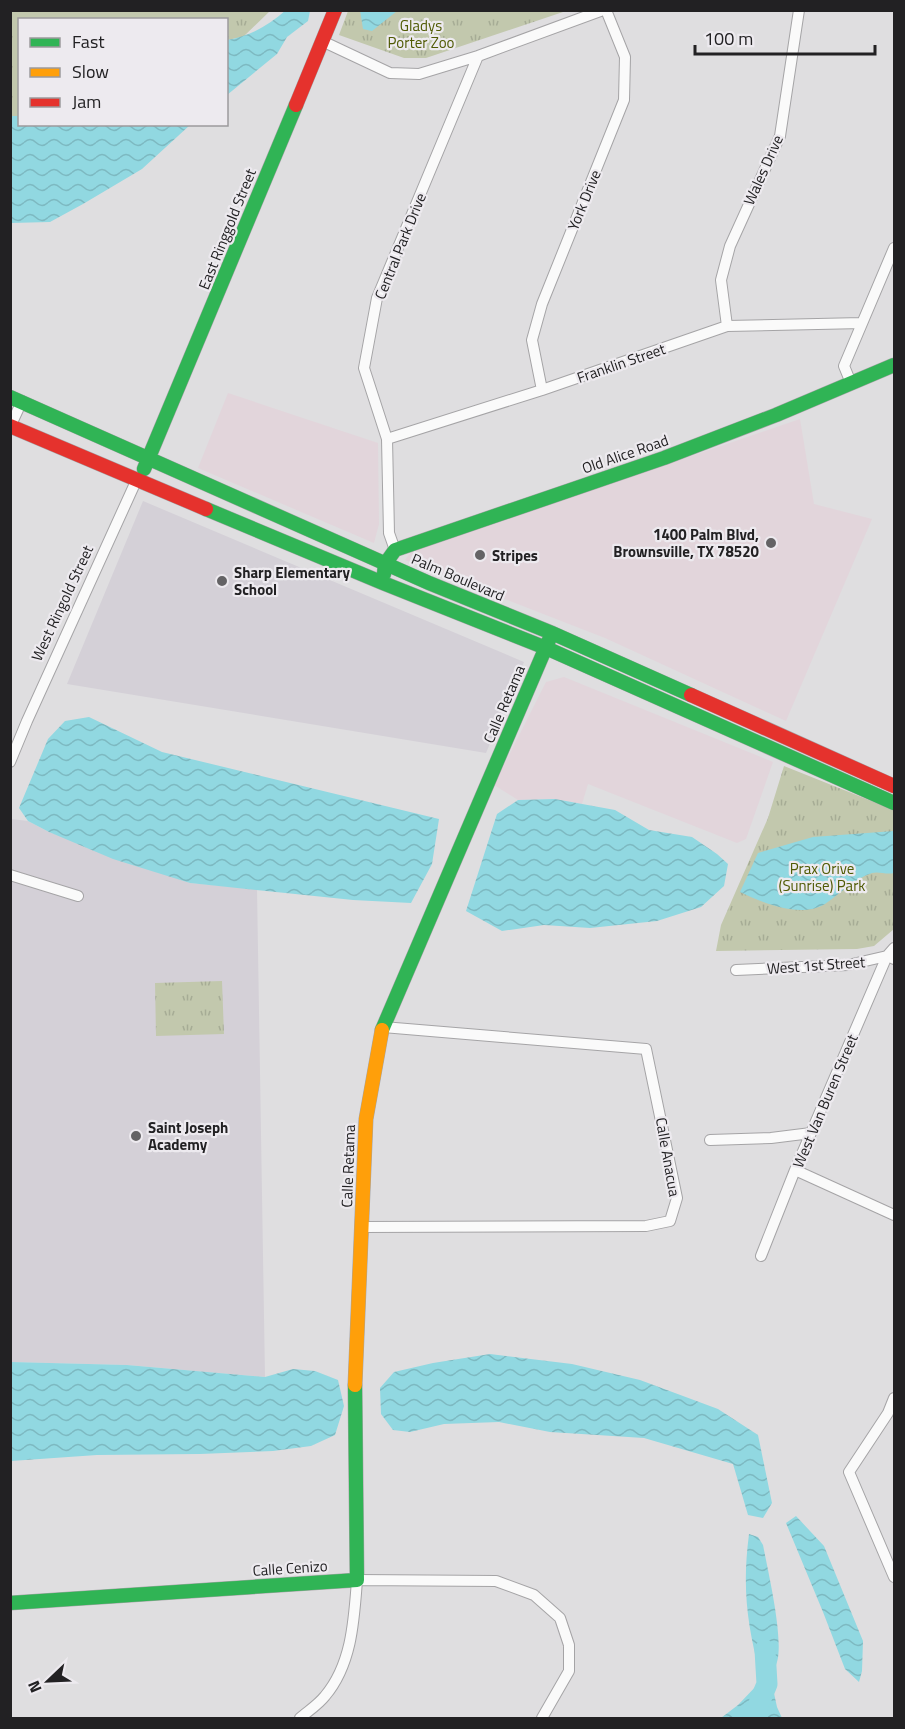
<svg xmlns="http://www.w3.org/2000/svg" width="905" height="1729" viewBox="0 0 905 1729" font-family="'Titillium Web',sans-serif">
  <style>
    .commercial { fill: #e2d5db }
    .built { fill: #d4d0d7 }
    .park { fill: url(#park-tufts) }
    .water { fill: url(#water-waves) }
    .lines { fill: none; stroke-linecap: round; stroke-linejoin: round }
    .river { stroke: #91d8e1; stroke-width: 21 }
    .street-casing { stroke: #a5a4a6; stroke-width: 12 }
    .fast-casing { stroke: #a5a4a6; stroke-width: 15 }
    .slow-casing { stroke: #a5a4a6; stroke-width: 15 }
    .jam-casing { stroke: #a5a4a6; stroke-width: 15 }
    .street { stroke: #fafafa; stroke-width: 10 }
    .fast { stroke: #30b455; stroke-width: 14 }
    .slow { stroke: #ff9f0a; stroke-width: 14 }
    .jam { stroke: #e5322d; stroke-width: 14 }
    .poi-dot { fill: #646365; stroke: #edeaef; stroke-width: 2 }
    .labels { text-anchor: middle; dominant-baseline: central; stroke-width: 4.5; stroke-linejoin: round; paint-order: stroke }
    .park-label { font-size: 15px; fill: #4f5a03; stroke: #edeaef }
    .street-label { font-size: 15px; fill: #222123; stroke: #edeaef }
    .poi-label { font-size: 15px; font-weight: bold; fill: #222123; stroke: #edeaef; text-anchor: start }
  </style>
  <defs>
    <pattern id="park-tufts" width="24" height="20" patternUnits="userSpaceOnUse" patternTransform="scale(1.5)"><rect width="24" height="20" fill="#c2c8ad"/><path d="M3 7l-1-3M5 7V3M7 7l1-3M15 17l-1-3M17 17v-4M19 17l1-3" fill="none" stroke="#a6ac95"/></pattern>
    <pattern id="water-waves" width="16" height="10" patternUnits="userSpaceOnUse" patternTransform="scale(1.5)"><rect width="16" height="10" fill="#91d8e1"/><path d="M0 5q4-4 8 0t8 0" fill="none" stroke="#7db9c1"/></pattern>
  </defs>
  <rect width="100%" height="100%" fill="#dfdee0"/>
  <path class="commercial" d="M 228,393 L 378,443 L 379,524 L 374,543 L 198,468 Z
    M 800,419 L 814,504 L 872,519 L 786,721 L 605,638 L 405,560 L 411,552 Z
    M 564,677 L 773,762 L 746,839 L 737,843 L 588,784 L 582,804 L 555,799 L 518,800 L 494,785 L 546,682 Z"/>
  <path class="built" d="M 143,501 L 524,662 L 486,753 L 67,684 Z
    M 11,819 L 28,821 L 49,832 L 190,883 L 257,889 L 265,1377 L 127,1365 L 11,1362 Z"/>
  <path class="park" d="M 11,11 L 270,11 L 243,37 L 227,40 L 226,20 L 20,20 L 19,116 L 11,116 Z
    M 348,11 L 566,11 L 426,58 L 404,58 L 339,35 Z
    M 784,766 L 894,810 L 894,929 L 874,946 L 857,949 L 716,951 L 721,925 L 768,818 Z
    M 222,981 L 224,1034 L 156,1036 L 155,983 Z"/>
  <path class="water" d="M 286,10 L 310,11 L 308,21 L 287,37 L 277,54 L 227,95 L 227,40 C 250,36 268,26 286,10 Z
    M 360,10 L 397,10 L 397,11 L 372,31 L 363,29 Z
    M 11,116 L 19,116 L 20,124 L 190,125 L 142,169 L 83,204 L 50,222 L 11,223 Z
    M 89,717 L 162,752 L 439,819 L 432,864 L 411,903 L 353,900 L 190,883 L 113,859 L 49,832 L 28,821 L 19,808 L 48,739 L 65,721 Z
    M 555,799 L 615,810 L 649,830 L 692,837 L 717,854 L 728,864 L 724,886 L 701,907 L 657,921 L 590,928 L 544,925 L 502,931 L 466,911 L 497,814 L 518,800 Z
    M 894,831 L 894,873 C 886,875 879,871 872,873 C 853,879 840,894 825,904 C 800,919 763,903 740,892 L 758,853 L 813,837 Z
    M 490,1354 L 572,1364 L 640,1380 L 718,1409 L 758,1435 L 772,1503 L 763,1518 L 748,1515 L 733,1464 L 644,1438 L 550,1432 L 499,1422 L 444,1424 L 410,1432 L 393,1430 L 381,1414 L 380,1388 L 394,1372 L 433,1363 Z
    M 11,1362 L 127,1365 L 265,1377 L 293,1369 L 315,1371 L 338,1380 L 344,1406 L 335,1435 L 311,1446 L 273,1451 L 200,1454 L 97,1455 L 11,1461 Z
    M 796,1516 L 824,1546 L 863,1641 L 862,1671 L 859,1682 L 845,1669 L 823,1612 L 786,1523 Z
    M 749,1534 L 758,1537 L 763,1545 C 768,1571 784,1639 777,1662 C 775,1669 772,1673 767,1678 L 760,1675 C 747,1623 742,1588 749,1534 Z
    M 760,1682 L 772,1684 L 777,1707 L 782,1718 L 721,1718 L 738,1705 Z"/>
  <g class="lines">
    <path class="river" d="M 753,1718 L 767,1684 L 765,1650"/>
    <defs>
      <path id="street" d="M 322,41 L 390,73 L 419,74 L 478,56 L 603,10
        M 727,326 L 721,280 L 730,246 L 780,136 L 799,10
        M 851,383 L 844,366 L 894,248
        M 542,390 L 532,340 L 542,304 L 624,100 L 625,57 L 606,10
        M 10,427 L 22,401
        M 387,439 L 542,390 L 727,326 L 862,323
        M 395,550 L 389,533 L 387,439 L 364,368 L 377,298 L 478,56
        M 10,762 L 27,721 L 137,479
        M 10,875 L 78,896
        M 736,970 L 848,965 L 887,956 L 894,959
        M 710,1140 L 771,1138 L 811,1133
        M 795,1170 L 894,1215
        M 362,1227 L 646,1226 L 670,1221 L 677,1198 L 646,1049 L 383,1027
        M 761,1256 L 795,1170 L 887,956 L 894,948
        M 894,1398 L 888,1413 L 849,1472 L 894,1577
        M 300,1718 C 308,1711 318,1705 325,1696 C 352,1664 354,1620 357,1580 L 496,1581 L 534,1595 L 560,1618 L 569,1645 L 569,1671 L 542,1718"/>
      <path id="fast" d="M 10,397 L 429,583 L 552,633 L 691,695
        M 144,469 L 296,105
        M 206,509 L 383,583 L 546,648 L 894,803
        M 384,574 L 385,564 L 395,550 L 664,458 L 776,415 L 894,365
        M 382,1030 L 552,633
        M 10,1603 L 357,1580 L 355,1385"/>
      <path id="slow" d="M 355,1385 L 366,1119 L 382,1030"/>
      <path id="jam" d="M 296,105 L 335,10
        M 10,426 L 206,509
        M 691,695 L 894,786"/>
    </defs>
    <use href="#street" class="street-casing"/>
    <use href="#fast" class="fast-casing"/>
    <use href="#slow" class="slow-casing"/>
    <use href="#jam" class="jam-casing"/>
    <use href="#street" class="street"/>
    <use href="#fast" class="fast"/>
    <use href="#slow" class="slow"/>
    <use href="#jam" class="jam"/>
  </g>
  <g class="poi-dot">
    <circle cx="771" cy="543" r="6"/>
    <circle cx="480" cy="555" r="6"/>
    <circle cx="222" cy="581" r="6"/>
    <circle cx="136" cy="1136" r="6"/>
  </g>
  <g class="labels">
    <g class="park-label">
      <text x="421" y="25">Gladys<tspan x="421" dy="17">Porter Zoo</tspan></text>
      <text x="822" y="868">Prax Orive<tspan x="822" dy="17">(Sunrise) Park</tspan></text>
    </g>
    <g class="street-label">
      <text transform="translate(763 170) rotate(-66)">Wales Drive</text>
      <text transform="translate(584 200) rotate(-68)">York Drive</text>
      <text transform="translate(227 229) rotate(-68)">East Ringgold Street</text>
      <text transform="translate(400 246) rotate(-68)">Central Park Drive</text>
      <text transform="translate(621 363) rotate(-19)">Franklin Street</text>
      <text transform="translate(625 454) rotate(-19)">Old Alice Road</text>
      <text transform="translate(458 577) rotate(23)">Palm Boulevard</text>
      <text transform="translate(62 603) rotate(-65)">West Ringold Street</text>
      <text transform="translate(504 704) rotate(-67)">Calle Retama</text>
      <text transform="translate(816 965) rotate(-4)">West 1st Street</text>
      <text transform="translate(825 1101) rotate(-67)">West Van Buren Street</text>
      <text transform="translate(668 1157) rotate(80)">Calle Anacua</text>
      <text transform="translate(348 1166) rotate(-88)">Calle Retama</text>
      <text transform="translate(290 1568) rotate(-4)">Calle Cenizo</text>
    </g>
    <g class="poi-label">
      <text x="759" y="534" text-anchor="end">1400 Palm Blvd,<tspan x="759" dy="17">Brownsville, TX 78520</tspan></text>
      <text x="492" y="555">Stripes</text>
      <text x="234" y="572">Sharp Elementary<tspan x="234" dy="17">School</tspan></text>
      <text x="148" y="1127">Saint Joseph<tspan x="148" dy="17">Academy</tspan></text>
    </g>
  </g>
  <rect width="905" height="1729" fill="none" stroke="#222123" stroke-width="24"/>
  <rect x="18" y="18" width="210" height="108" fill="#edeaef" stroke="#9c9a9d" stroke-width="1.5"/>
  <rect x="30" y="38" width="30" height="9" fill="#30b455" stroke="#9c9a9d" stroke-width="1.5"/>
  <text x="72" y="48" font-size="18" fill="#222123">Fast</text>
  <rect x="30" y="68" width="30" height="9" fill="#ff9f0a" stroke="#9c9a9d" stroke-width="1.5"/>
  <text x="72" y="78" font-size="18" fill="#222123">Slow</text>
  <rect x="30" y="98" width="30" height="9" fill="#e5322d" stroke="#9c9a9d" stroke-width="1.5"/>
  <text x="72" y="108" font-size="18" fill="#222123">Jam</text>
  <g transform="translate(48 1681) rotate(247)" stroke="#edeaef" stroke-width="4.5" paint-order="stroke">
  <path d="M0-4.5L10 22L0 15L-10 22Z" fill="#222123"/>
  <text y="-9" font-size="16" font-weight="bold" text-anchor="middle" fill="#222123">N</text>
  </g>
  <path d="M695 45v9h180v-9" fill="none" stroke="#222123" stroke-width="3"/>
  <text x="704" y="45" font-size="18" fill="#222123" stroke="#edeaef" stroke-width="4.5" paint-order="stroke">100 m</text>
</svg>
